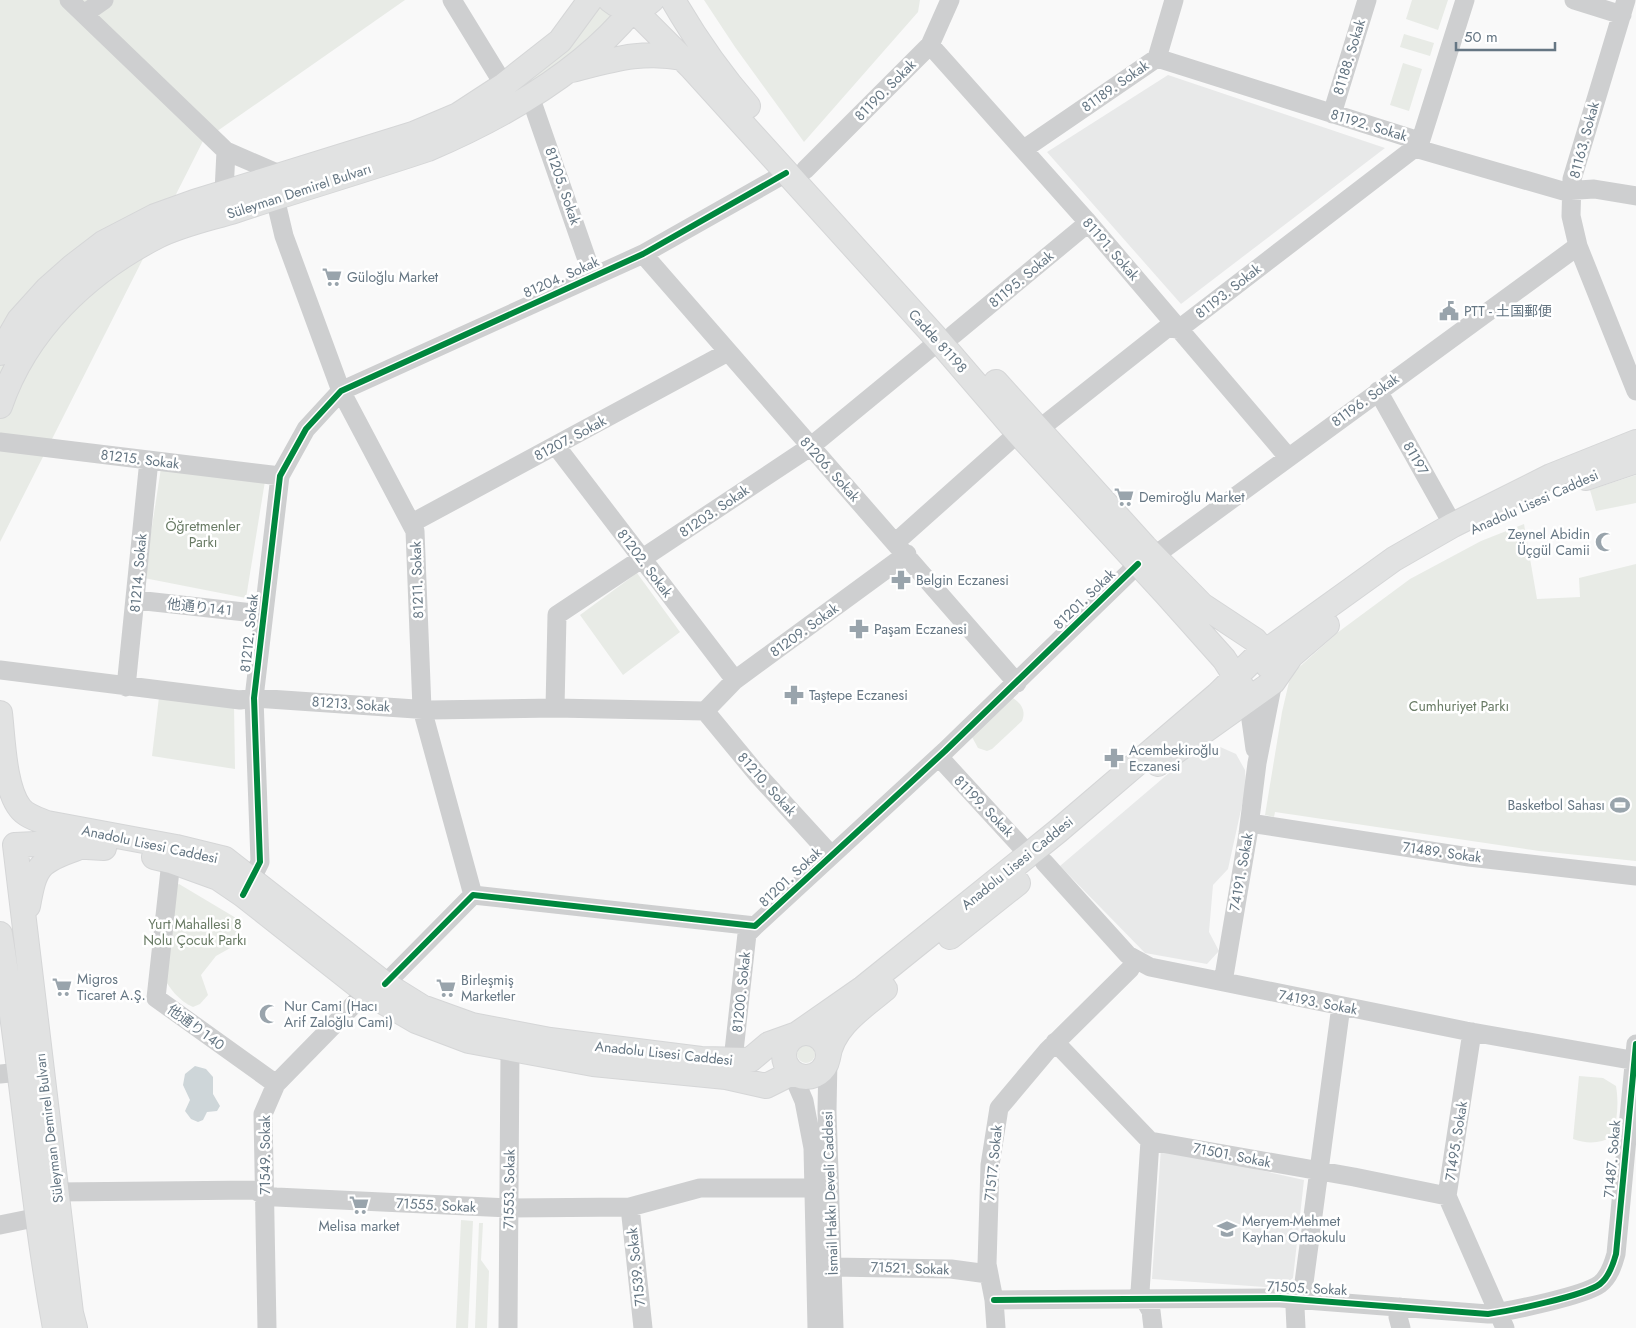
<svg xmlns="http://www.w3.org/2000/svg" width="1636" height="1328" viewBox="0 0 1636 1328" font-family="Jost,'Noto Sans SC','Noto Sans JP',sans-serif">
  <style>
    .built { fill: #e8e9e9 }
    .green { fill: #e8ebe6 }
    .water { fill: #ced6d9 }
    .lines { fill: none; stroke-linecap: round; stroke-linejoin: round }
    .major-casing { stroke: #d5d6d7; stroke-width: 26 }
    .minor { stroke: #cecfd0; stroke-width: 19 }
    .major { stroke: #e1e2e2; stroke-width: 24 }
    .cycleway-casing { stroke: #fff; stroke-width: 9 }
    .cycleway { stroke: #00873e; stroke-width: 6 }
    .labels { text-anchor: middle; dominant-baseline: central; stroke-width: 5; stroke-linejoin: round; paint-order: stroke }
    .street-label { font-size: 14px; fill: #657683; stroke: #fff }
    .poi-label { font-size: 14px; fill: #657683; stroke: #fff; text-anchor: start }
    .park-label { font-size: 14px; fill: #687a64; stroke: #fff }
  </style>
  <rect width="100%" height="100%" fill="#f9f9f9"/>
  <path class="built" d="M 1168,75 L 1385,148 L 1181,304 L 1047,152 Z
    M 1218,746 L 1236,754 L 1245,770 L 1246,787 L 1228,869 L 1213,885 L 1209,932 L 1219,951 L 1207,964 L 1145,953 L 1060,866 L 1196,750 Z
    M 1161,1148 L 1304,1180 L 1293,1278 L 1280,1288 L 1152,1279 Z"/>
  <path class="green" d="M 0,0 L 405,0 L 203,141 L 163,220 L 420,138 L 463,121 L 510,91 L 563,48 L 603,0 L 616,13 C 570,54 521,97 466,127 C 453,134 438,138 424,144 L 157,231 L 0,542 Z
    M 704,0 L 920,0 L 918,12 L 804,142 L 735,47 Z
    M 1412,0 L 1448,0 L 1438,30 L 1406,19 Z
    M 1404,34 L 1434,43 L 1430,56 L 1400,47 Z
    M 1403,63 L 1422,69 L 1409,111 L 1390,105 Z
    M 161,468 L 265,481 L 246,598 L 144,578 Z
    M 1636,475 L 1636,503 L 1596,511 L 1590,490 Z
    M 1524,524 L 1537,599 L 1580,597 L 1579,578 L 1636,564 L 1636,861 L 1539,851 L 1275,812 L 1274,817 L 1265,815 L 1282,712 L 1289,682 L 1295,671 L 1337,633 L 1410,579 L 1481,541 Z
    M 637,573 L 680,632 L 623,675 L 580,615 Z
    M 159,697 L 234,704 L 235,769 L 152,756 Z
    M 1008,698 L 1013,698 C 1022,704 1026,711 1022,721 L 992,749 L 987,751 L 978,748 L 972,737 Z
    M 179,884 L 236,918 L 240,923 L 232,947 L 216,956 L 201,975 L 208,995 L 200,1004 L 193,1007 C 179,1001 168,987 162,974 L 172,887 Z
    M797 1054a9 9 0 1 1 18 0a9 9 0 1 1-18 0Z
    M 1579,1076 L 1603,1078 L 1616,1086 C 1619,1104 1617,1119 1613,1136 C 1600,1144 1587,1144 1573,1139 Z
    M 461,1220 L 473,1221 L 468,1328 L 456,1328 Z
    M 479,1223 L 483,1223 L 481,1260 L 489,1271 L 487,1328 L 475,1328 Z"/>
  <path class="water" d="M 195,1066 L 206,1069 L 213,1077 L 213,1094 L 220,1106 L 217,1111 L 207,1112 L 203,1120 L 198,1122 L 191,1119 L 185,1111 L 190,1100 L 183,1085 L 185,1074 Z"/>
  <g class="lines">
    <defs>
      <path id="major" d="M 610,0 C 623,11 639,13 652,0
        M 673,0 C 695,38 719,73 748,106
        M 633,9 L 691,67 L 939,341 L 1018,433 L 1166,594 L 1224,659 L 1244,690
        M 572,70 C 612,60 642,50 683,58
        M 0,353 L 19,320 L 47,289 L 73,266 L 103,243 L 155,216 L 194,202 L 413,134 L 458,115 L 504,85 L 560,41 L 590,0
        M 996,382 L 1145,547 L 1202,605 L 1255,640 L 1263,650 L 1268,666
        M 0,406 C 26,330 87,272 158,236 C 182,224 212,218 237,210 C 301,189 365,170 428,149 C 503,117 581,73 633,9
        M 1586,478 L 1636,461
        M 0,713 C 3,738 4,788 20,808 C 26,816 37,819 47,823 L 176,847 L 225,859 L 385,984 L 422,1007 L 472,1025 L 550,1040 L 701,1059 L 750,1060 L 769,1044 L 797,1034 L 863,988 L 1058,831 L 1217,695 L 1263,650 L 1273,646 L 1394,559 L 1453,525 L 1551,476 L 1636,442
        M 1158,764 L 1273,682 L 1291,656 L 1327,625
        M 15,845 L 36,844 L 104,848
        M 15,845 L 71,1313 L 75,1328
        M 154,857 L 171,861 L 218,878 L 243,895 L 366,992 L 416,1021 L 469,1041 L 593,1064 L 726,1077 L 766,1086 L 792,1073
        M 28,906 C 35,867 38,862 75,849
        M 0,934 C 22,1065 31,1198 55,1328
        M 950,937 L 1018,883
        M784 1055a22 22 0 1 1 44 0a22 22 0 1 1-44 0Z
        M 828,1058 C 832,1027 862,1008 885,989"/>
    </defs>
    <use href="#major" class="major-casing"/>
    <path class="minor" d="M 69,0 L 226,151 L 279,174
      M 452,0 L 504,85
      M 1574,0 L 1622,15
      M 1626,0 L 1572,179 L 1571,216 L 1578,246 L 1636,391
      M 84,14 L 104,0
      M 930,45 L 1086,220 L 1288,457
      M 1157,58 L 1413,139 L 1418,149 L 1563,191 L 1594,189 L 1636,196
      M 530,96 L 593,277
      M 1332,114 L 1367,0
      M 1024,149 L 1157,58 L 1174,0
      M 805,170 L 930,45 L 950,0
      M 224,192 L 226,151
      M 275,198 L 284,236 L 341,391 L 415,531 L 422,709 L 473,895
      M 643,254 L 1017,683
      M 953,335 L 1088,223
      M 1378,391 L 1453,525
      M 1038,430 L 1167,328 L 1179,329 L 1412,150 L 1418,149 L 1465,0
      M 0,442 L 280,476
      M 556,446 L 735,680
      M 412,523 L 728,352
      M 896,542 L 1018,433
      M 1154,556 L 1578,246
      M 136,600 L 263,614
      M 0,670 L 240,700 L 254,698 L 430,710 L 555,708 L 705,711
      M 126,687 L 149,460
      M 1251,700 L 1250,713 L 1255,749
      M 555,708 L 557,615 L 810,447 L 939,341
      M 705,711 L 735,680 L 907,554
      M 705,711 L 757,774 L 831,855
      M 939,757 L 1029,855
      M 1250,823 L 1469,857 L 1636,876
      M 171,861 L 156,998 L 276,1084
      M 1044,862 L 1128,955 L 1150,967 L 1466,1031 L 1636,1061
      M 245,892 L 260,862 L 254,698 L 280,476 L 306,429 L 341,391 L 643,254 L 786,173
      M 1223,982 L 1248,834 L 1257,763 L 1273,682
      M 385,984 L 473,895 L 755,926 L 945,751 L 1138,564
      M 1472,1032 L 1447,1196 L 1505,1328
      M 1055,1042 L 1150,1141 L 1354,1177 L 1447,1196
      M 828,1058 L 827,1111 L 834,1328
      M 733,1060 L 747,934 L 755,926
      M 792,1073 L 804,1101 L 813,1148 L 817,1328
      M 0,1074 L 20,1072
      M 1150,1141 L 1140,1292 L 1151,1311 L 1153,1328
      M 57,1192 L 255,1190 L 265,1196 L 276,1197 L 509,1208 L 630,1207 L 700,1188 L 814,1188
      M 630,1207 L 643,1328
      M 0,1225 L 39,1217
      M 832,1267 L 951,1269 L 988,1274
      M 994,1300 L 1280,1298 L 1488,1314 C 1510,1311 1584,1296 1600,1284 C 1609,1277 1613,1265 1616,1254 L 1636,1044
      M 1400,1307 L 1398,1317 L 1401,1328
      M 267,1328 L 263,1114 L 276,1084 L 366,992
      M 508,1328 L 510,1050
      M 996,1328 L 994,1300 L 987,1264 L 990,1165 L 999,1108 L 1047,1051 L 1130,969 L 1135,960
      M 1296,1328 L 1295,1307 L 1303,1290 L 1341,1006"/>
    <use href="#major" class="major"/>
    <defs>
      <path id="cycleway" d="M 243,895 L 260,862 L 254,698 L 280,476 L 306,429 L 341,391 L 643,254 L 786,173
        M 385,984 L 473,895 L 755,926 L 945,751 L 1138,564
        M 994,1300 L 1280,1298 L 1488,1314 C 1510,1311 1584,1296 1600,1284 C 1609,1277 1613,1265 1616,1254 L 1636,1044"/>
    </defs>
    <use href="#cycleway" class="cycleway-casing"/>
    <use href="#cycleway" class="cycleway"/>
  </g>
  <defs>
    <symbol id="supermarket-bare" viewBox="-9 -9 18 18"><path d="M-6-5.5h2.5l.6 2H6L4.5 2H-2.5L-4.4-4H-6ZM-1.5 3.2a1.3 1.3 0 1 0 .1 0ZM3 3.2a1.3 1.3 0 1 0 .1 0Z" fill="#99a4ac" stroke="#fff" stroke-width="2.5" paint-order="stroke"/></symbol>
    <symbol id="civic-bare" viewBox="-9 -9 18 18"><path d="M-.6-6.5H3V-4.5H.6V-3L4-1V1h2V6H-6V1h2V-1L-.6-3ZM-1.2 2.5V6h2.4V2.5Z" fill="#99a4ac" stroke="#fff" stroke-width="2.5" paint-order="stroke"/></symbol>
    <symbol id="mosque-bare" viewBox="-9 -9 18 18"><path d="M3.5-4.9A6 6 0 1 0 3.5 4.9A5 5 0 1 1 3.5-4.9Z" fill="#99a4ac" stroke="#fff" stroke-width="2.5" paint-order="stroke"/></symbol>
    <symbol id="pharmacy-bare" viewBox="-9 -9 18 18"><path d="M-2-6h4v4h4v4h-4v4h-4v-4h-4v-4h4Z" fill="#99a4ac" stroke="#fff" stroke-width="2.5" paint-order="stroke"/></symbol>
    <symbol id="stadium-bare" viewBox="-9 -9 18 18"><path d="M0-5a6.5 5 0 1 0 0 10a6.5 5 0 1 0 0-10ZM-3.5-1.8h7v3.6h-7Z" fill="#99a4ac" stroke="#fff" stroke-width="2.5" paint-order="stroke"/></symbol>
    <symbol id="school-bare" viewBox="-9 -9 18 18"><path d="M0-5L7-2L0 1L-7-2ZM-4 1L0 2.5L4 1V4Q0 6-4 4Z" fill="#99a4ac" stroke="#fff" stroke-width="2.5" paint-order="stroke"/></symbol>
  </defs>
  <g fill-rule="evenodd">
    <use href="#supermarket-bare" x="318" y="263" width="28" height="28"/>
    <use href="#civic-bare" x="1435" y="297" width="28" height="28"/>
    <use href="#supermarket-bare" x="1110" y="483" width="28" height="28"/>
    <use href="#mosque-bare" x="1591" y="528" width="28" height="28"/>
    <use href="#pharmacy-bare" x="887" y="566" width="28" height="28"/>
    <use href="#pharmacy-bare" x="845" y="615" width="28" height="28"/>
    <use href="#pharmacy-bare" x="780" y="681" width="28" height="28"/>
    <use href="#pharmacy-bare" x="1100" y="744" width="28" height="28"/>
    <use href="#stadium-bare" x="1606" y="791" width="28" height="28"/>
    <use href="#supermarket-bare" x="48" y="973" width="28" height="28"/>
    <use href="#supermarket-bare" x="432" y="974" width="28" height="28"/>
    <use href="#mosque-bare" x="255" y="1000" width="28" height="28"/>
    <use href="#supermarket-bare" x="345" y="1191" width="28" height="28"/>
    <use href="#school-bare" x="1213" y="1215" width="28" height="28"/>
  </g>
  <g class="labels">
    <g class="street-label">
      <text transform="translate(1349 57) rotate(-73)">81188. Sokak</text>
      <text transform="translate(1115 86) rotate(-35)">81189. Sokak</text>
      <text transform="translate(885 90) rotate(-45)">81190. Sokak</text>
      <text transform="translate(1369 125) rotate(17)">81192. Sokak</text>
      <text transform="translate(1584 140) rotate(-75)">81163. Sokak</text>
      <text transform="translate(563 186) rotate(71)">81205. Sokak</text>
      <text transform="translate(299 191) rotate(-18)">Süleyman Demirel Bulvarı</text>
      <text transform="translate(1111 249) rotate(49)">81191. Sokak</text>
      <text transform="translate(561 277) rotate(-24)">81204. Sokak</text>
      <text transform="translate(1021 279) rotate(-40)">81195. Sokak</text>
      <text transform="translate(1228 291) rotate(-38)">81193. Sokak</text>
      <text transform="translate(938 341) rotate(48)">Cadde 81198</text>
      <text transform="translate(1365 400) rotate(-36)">81196. Sokak</text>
      <text transform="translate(570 438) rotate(-28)">81207. Sokak</text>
      <text transform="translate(1416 458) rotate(60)">81197</text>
      <text transform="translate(140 459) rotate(7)">81215. Sokak</text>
      <text transform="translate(830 469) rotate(48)">81206. Sokak</text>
      <text transform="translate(1534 502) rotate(-24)">Anadolu Lisesi Caddesi</text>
      <text transform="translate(714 511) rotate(-34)">81203. Sokak</text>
      <text transform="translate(645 563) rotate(53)">81202. Sokak</text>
      <text transform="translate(138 573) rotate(-85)">81214. Sokak</text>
      <text transform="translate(417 580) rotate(-92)">81211. Sokak</text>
      <text transform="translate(1084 599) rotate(-44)">81201. Sokak</text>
      <text transform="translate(200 607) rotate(6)">他通り１４１</text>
      <text transform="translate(804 630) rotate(-36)">81209. Sokak</text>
      <text transform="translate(249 633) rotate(-84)">81212. Sokak</text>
      <text transform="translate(351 704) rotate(4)">81213. Sokak</text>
      <text transform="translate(767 784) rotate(48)">81210. Sokak</text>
      <text transform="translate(984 806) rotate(46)">81199. Sokak</text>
      <text transform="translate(150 844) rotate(12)">Anadolu Lisesi Caddesi</text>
      <text transform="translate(1442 852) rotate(8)">71489. Sokak</text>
      <text transform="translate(1017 863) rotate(-39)">Anadolu Lisesi Caddesi</text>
      <text transform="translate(1241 872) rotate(-80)">74191. Sokak</text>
      <text transform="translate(790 877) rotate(-43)">81201. Sokak</text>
      <text transform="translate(741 992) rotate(-84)">81200. Sokak</text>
      <text transform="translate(1318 1002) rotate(11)">74193. Sokak</text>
      <text transform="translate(196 1027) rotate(36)">他通り１４０</text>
      <text transform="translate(664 1053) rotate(6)">Anadolu Lisesi Caddesi</text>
      <text transform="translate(49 1128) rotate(-97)">Süleyman Demirel Bulvarı</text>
      <text transform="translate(1456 1141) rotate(-81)">71495. Sokak</text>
      <text transform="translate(265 1155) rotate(-90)">71549. Sokak</text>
      <text transform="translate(1232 1155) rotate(11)">71501. Sokak</text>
      <text transform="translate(1612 1159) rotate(-85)">71487. Sokak</text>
      <text transform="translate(993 1163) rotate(-84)">71517. Sokak</text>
      <text transform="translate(509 1189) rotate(-89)">71553. Sokak</text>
      <text transform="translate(830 1193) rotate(-92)">İsmail Hakkı Develi Caddesi</text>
      <text transform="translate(436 1205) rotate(3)">71555. Sokak</text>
      <text transform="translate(636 1267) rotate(-96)">71539. Sokak</text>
      <text transform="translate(910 1268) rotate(2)">71521. Sokak</text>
      <text transform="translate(1307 1288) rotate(3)">71505. Sokak</text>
    </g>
    <g class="poi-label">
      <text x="347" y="277">Güloğlu Market</text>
      <text x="1464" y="311">PTT - 土国郵便</text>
      <text x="1139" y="497">Demiroğlu Market</text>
      <text x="1590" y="534" text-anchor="end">Zeynel Abidin<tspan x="1590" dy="16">Üçgül Camii</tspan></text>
      <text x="916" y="580">Belgin Eczanesi</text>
      <text x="874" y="629">Paşam Eczanesi</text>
      <text x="809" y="695">Taştepe Eczanesi</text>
      <text x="1129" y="750">Acembekiroğlu<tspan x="1129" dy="16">Eczanesi</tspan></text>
      <text x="1605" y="805" text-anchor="end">Basketbol Sahası</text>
      <text x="77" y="979">Migros<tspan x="77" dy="16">Ticaret A.Ş.</tspan></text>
      <text x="461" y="980">Birleşmiş<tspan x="461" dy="16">Marketler</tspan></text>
      <text x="284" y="1006">Nur Cami (Hacı<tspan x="284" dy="16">Arif Zaloğlu Cami)</tspan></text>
      <text x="1242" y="1221">Meryem-Mehmet<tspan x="1242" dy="16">Kayhan Ortaokulu</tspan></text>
      <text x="359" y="1226" text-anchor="middle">Melisa market</text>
    </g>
    <g class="park-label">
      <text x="203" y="526">Öğretmenler<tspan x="203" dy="16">Parkı</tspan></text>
      <text x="1459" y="706">Cumhuriyet Parkı</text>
      <text x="195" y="924">Yurt Mahallesi 8<tspan x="195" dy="16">Nolu Çocuk Parkı</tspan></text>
    </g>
  </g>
  <path d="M1456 42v8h99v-8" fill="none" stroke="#657683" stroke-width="2.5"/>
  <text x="1464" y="42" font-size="15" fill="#657683" stroke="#ffffff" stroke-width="4" paint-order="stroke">50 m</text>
</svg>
